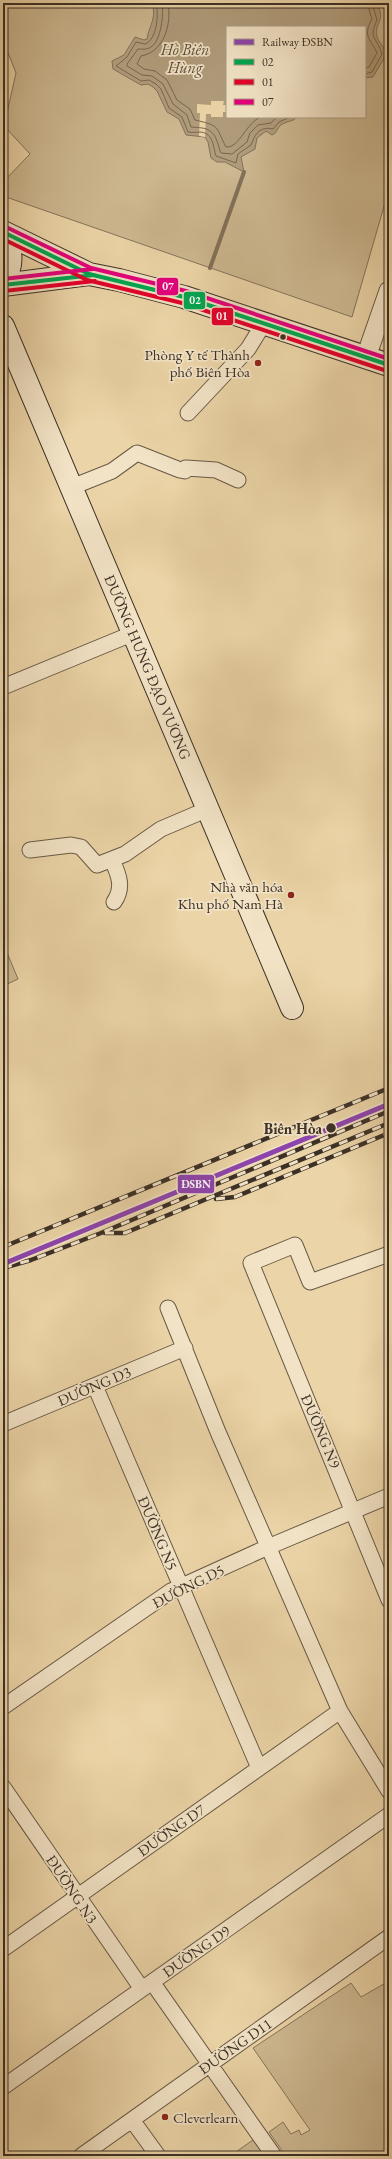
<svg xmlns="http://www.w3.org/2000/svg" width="392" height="2159" viewBox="0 0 392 2159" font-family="'EB Garamond',serif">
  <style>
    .green { fill: #cdb891; stroke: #84745c; fill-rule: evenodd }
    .water { fill: #b09c7b; stroke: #827159 }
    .pier { fill: #ebd4a7 }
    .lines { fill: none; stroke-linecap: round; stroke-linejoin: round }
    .shore { stroke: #766650; stroke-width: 1 }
    .stream { stroke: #827159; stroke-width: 4 }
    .minor-casing { stroke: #685946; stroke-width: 17 }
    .tertiary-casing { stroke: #685946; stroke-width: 21 }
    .secondary-casing { stroke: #3c3026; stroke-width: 24 }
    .minor { stroke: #f2e3c6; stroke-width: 15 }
    .tertiary { stroke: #f2e3c6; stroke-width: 19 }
    .secondary { stroke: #f2e3c6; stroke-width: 22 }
    .rail-casing { stroke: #3c3026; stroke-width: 4.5 }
    .rail { stroke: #f2e3c6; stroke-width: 3; stroke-dasharray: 9; stroke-linecap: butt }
    .bus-1-casing { stroke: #f2e3c6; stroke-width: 7 }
    .bus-2-casing { stroke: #f2e3c6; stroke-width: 7 }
    .bus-3-casing { stroke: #f2e3c6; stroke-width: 7 }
    .bus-1 { stroke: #00a651; stroke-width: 4 }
    .bus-2 { stroke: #e4002b; stroke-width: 4 }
    .bus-3 { stroke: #e5007d; stroke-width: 4 }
    .rail-1-casing { stroke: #f2e3c6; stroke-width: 8 }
    .rail-1 { stroke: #8e44ad; stroke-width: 5 }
    .bus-dot { fill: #3c3026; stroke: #f2e3c6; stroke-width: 1.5 }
    .poi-dot { fill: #8f2418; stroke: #f2e3c6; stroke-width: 1.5 }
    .labels { text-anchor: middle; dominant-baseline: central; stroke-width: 3.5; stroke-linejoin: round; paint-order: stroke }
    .poi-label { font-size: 15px; fill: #3c3026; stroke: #f2e3c6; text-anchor: end }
    .street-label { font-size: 15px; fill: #3c3026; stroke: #f2e3c6 }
    .stop-label { font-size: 15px; font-weight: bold; fill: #3c3026; stroke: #f2e3c6; text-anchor: end }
    .water-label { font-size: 16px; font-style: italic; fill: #594b3b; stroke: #f2e3c6 }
    .line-badge { stroke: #f2e3c6; stroke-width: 1.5 }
    .badge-label { font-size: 11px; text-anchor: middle; font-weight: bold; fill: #fff }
  </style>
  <rect width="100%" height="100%" fill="#ebd4a7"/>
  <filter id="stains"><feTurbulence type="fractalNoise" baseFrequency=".005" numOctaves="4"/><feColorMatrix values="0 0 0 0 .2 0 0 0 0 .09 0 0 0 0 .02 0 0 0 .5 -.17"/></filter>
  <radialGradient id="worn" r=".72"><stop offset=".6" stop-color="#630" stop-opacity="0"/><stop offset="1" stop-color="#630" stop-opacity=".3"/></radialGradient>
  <path class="green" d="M 3,3 L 389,3 L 389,189 L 352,317 L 3,196 L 3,182 L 30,154 L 4,126 L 16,73 L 3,40 ZM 227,27 L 365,27 L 365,117 L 227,117 Z
    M 3,943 L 18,979 L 3,986 Z
    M 389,1981 L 389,2156 L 286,2156 L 269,2132 L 283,2122 L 291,2134 L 299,2130 L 301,2135 L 310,2130 L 253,2048 L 351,1983 L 361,1997 Z
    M 253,2140 L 261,2151 L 254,2156 L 230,2156 Z"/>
  <path class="water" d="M 152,3 L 375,3 C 388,18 374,23 377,36 C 378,43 386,47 386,55 L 373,77 L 365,78 L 365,27 L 227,27 L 227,117 L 297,117 C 293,122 286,121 281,125 C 277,128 277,133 272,135 L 266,131 L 257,138 L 255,149 L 241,157 L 244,172 L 225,162 L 217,162 L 211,158 L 208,142 L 205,137 L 186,135 L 179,119 L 167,112 L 157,91 L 153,87 L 148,84 L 141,85 L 113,69 L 112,61 L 124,55 L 135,37 L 144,40 L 147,39 C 149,25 157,19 152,3 Z"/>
  <path class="pier" d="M 211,101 L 224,101 L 223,105 L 226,105 L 226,112 L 223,112 L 223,117 L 211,117 L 211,114 L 206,114 L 205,137 L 199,136 L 200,113 L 197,113 L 197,104 L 211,105 Z"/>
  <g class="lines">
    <path class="shore" d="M 156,3 C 159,14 157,40 145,44 L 136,42 L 127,57 L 116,66 L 141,81 L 149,80 L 156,84 L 161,89 L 169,108 L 182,117 L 188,132 C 192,133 197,132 201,132 C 214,134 213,147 216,156 L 236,163 L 238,154 L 251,145 C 255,134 260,126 273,129 L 279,122 L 290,117
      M 162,3 C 164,14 161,41 151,47 C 146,50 143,49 138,49 L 127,64 L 127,66 L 142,75 L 152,76 L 163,84 L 173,104 L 187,115 L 191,127 C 203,128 212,127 217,141 C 219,145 219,150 221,153 L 232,154 L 247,142 L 250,133 L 258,125 L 271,123 L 277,117
      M 168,3 C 172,24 164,52 141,56 L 137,64 L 144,69 L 155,71 L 167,80 L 177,100 L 190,109 L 195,120 C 221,126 215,126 226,147 C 240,148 246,122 261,117
      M 365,68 L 369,67 L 377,53 C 371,39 362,37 372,19 L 367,3
      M 365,74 L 372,72 L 382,54 C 377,37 368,39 377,20 L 372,3"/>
    <path class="stream" d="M 210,268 L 244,172"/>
    <defs>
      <path id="minor" d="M 188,413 L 248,349 L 264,323
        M 72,487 L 112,471 L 137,453 L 180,470 L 185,471 L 186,468 L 216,470 L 238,480
        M 3,687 L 134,633
        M 30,850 L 71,845 L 81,847 L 97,865 L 125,854 L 161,829 L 208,809
        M 112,860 C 119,875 124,888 114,902
        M 389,1254 L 310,1282 L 295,1245 L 251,1263 L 389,1600
        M 168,1308 L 218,1432 L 340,1711 L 389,1791
        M 95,1386 L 259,1768
        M 3,1424 L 185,1348
        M 3,1707 L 171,1591 L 268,1547 L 389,1496
        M 3,1787 L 142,1989
        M 3,1949 L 340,1711
        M 152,1982 L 274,2156
        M 3,2087 L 389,1815
        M 132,2120 L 158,2156
        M 81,2156 L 389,1937"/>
      <path id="tertiary" d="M 366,357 L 389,291"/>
      <path id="secondary" d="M 3,232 L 89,274
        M 3,234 C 13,250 13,267 3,282
        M 3,285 L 89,274 L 119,280 L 184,297 L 389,365
        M 3,326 L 292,1008"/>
    </defs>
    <use href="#minor" class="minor-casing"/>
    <use href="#tertiary" class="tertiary-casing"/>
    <use href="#secondary" class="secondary-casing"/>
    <use href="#minor" class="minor"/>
    <use href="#tertiary" class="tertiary"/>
    <use href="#secondary" class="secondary"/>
    <defs>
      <path id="rail" d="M 216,1199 L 235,1197 L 389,1133
        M 105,1233 L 125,1233 L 389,1123
        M 3,1247 L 389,1088
        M 3,1268 L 31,1260 L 101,1233 L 389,1111"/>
    </defs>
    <use href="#rail" class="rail-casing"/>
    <use href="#rail" class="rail"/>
    <defs>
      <path id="bus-1" d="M 3,232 L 89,274 L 184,297 L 389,365
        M 3,285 L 94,275"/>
      <path id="bus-2" d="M 3,239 L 87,280 L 182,303 L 387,371
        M 4,291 L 95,281"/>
      <path id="bus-3" d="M 6,227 L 91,268 L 186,291 L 389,359
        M 3,279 L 93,269"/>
    </defs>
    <use href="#bus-1" class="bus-1-casing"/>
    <use href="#bus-2" class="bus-2-casing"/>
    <use href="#bus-3" class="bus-3-casing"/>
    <use href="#bus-1" class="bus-1"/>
    <use href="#bus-2" class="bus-2"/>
    <use href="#bus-3" class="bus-3"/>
    <defs>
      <path id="rail-1" d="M 3,1264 L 389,1104"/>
    </defs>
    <use href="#rail-1" class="rail-1-casing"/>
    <use href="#rail-1" class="rail-1"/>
  </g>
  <g class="bus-dot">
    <circle cx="283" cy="337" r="3.5"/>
    <circle cx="331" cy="1128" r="5.5"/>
  </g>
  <g class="poi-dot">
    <circle cx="258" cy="363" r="4"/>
    <circle cx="291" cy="895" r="4"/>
    <circle cx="165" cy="2117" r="4"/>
  </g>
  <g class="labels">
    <g class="poi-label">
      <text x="250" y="354">Phòng Y tế Thành<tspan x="250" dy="17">phố Biên Hòa</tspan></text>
      <text x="283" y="886">Nhà văn hóa<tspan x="283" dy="17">Khu phố Nam Hà</tspan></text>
      <text x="173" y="2117" text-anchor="start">Cleverlearn</text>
    </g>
    <g class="street-label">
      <text transform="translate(148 667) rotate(67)">ĐƯỜNG HƯNG ĐẠO VƯƠNG</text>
      <text transform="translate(94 1386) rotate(-23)">ĐƯỜNG D3</text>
      <text transform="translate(321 1431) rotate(67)">ĐƯỜNG N9</text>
      <text transform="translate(158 1533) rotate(67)">ĐƯỜNG N5</text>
      <text transform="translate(188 1586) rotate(-27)">ĐƯỜNG D5</text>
      <text transform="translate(171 1830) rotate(-35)">ĐƯỜNG D7</text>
      <text transform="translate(72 1889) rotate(56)">ĐƯỜNG N3</text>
      <text transform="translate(196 1951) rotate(-35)">ĐƯỜNG D9</text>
      <text transform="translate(235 2046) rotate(-35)">ĐƯỜNG D11</text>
    </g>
    <g class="stop-label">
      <text x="322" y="1128">Biên Hòa</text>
    </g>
    <g class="water-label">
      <text x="185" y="49">Hồ Biên<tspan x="185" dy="18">Hùng</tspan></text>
    </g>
  </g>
  <g class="line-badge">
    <rect x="156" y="277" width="23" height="19" rx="4" fill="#e5007d"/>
    <rect x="183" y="291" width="23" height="19" rx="4" fill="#00a651"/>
    <rect x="211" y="307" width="23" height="19" rx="4" fill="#e4002b"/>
    <rect x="177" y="1174" width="38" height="20" rx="4" fill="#8e44ad"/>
  </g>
  <g class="badge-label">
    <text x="168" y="290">07</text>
    <text x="195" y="304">02</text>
    <text x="222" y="320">01</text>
    <text x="196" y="1188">ĐSBN</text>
  </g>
  <rect width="392" height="2159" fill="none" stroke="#ebd4a7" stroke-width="16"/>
  <rect x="4" y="4" width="384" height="2151" fill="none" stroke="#3c3026" stroke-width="2"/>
  <rect x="8" y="8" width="376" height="2143" fill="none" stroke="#3c3026"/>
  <rect x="226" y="26" width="140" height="92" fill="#f2e3c6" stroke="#a99b86"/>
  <rect x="234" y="39" width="20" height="6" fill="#8e44ad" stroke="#a99b86"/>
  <text x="262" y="46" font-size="12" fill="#3c3026">Railway ĐSBN</text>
  <rect x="234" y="59" width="20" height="6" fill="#00a651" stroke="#a99b86"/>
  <text x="262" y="66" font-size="12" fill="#3c3026">02</text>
  <rect x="234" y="79" width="20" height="6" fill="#e4002b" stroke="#a99b86"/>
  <text x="262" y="86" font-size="12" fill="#3c3026">01</text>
  <rect x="234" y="99" width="20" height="6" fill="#e5007d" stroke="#a99b86"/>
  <text x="262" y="106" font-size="12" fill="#3c3026">07</text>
  <rect width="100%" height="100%" filter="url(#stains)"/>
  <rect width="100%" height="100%" fill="url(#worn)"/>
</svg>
